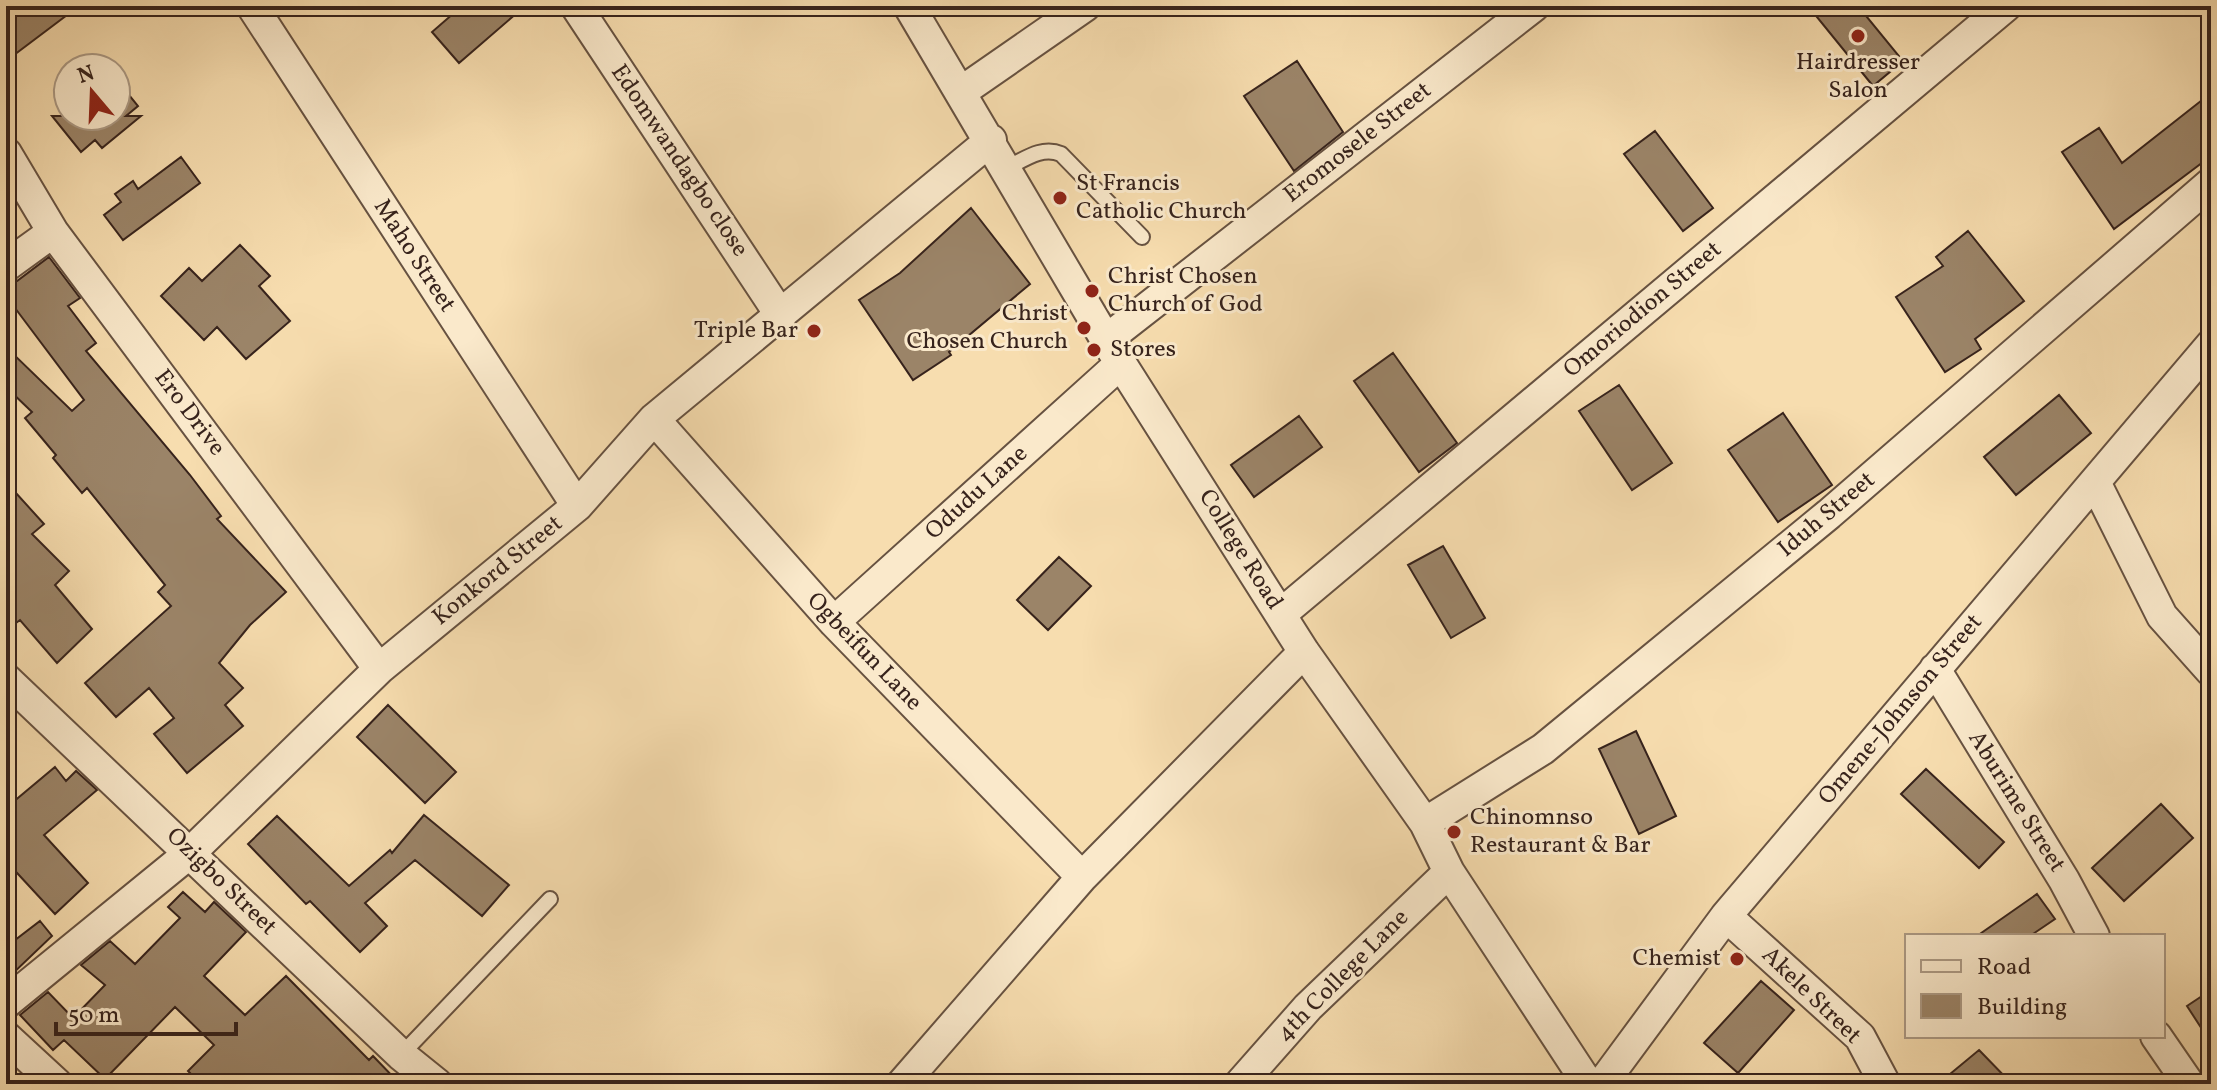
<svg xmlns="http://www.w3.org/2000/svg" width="2217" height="1090" viewBox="0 0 2217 1090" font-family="Vollkorn,serif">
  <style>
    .building { fill: #9b8468; stroke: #37231c; stroke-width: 2 }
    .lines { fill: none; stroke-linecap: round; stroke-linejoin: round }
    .lane-casing { stroke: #675241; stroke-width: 18 }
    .street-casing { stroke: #675241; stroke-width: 34 }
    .lane { stroke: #fae9cb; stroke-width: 14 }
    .street { stroke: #fae9cb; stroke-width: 30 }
    .poi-dot { fill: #8f2418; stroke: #fae9cb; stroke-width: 3 }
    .labels { text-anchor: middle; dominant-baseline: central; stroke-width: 6; stroke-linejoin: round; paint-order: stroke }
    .poi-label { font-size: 24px; fill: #37231c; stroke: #fae9cb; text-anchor: start }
    .street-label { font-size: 24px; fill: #37231c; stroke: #fae9cb }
  </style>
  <rect width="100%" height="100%" fill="#f7ddaf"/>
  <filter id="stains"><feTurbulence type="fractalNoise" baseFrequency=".0025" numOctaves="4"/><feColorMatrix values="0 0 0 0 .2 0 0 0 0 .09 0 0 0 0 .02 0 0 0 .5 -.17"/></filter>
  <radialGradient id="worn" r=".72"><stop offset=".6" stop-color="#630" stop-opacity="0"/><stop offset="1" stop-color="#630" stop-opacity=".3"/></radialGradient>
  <path class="building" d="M 6,6 L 79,6 L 6,61 Z
    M 462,6 L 525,6 L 459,63 L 432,32 Z
    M 1808,6 L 1858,6 L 1903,61 L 1873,86 Z
    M 1297,61 L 1343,132 L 1294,171 L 1244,96 Z
    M 116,79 L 138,106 L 126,116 L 141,116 L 102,148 L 95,140 L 81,152 L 52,116 L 116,116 Z
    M 2211,93 L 2211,156 L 2114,229 L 2062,152 L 2099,128 L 2122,163 Z
    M 1655,131 L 1713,208 L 1683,231 L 1624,154 Z
    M 181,157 L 200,183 L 123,240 L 104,215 L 121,202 L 115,194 L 133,181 L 138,189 Z
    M 971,208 L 1030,284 L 949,352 L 951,355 L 913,380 L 859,300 L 900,273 Z
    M 1968,231 L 2024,301 L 1975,339 L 1981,349 L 1945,372 L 1896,297 L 1943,266 L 1936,257 Z
    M 240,245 L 270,276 L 259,286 L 290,321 L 246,359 L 217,327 L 204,340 L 161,296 L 189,268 L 202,281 Z
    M 49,257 L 80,298 L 68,306 L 96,343 L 86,351 L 190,475 L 221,516 L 217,519 L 286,592 L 250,625 L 219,663 L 243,688 L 225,705 L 243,726 L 187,773 L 154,734 L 174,718 L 149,688 L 116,717 L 85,683 L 171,606 L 158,592 L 165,585 L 87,488 L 82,493 L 53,458 L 56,455 L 25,418 L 32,412 L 6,387 L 6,347 L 72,411 L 84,400 L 6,296 L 6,284 L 17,281 Z
    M 1393,353 L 1457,443 L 1419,472 L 1354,381 Z
    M 1619,385 L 1672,463 L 1632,490 L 1579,411 Z
    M 2059,395 L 2091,433 L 2016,495 L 1984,457 Z
    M 1783,413 L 1832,485 L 1778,522 L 1728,450 Z
    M 1299,416 L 1322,447 L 1254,497 L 1231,465 Z
    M 6,482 L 44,524 L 32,534 L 69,571 L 55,585 L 92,629 L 57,663 L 20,620 L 16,623 L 6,613 Z
    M 1443,546 L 1485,618 L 1451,638 L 1408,565 Z
    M 1059,557 L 1091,586 L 1048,630 L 1017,600 Z
    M 388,705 L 456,772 L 425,803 L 357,737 Z
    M 1636,731 L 1676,816 L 1639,834 L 1599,749 Z
    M 55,767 L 66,781 L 76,771 L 97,790 L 44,835 L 88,883 L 55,914 L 6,861 L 6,808 Z
    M 1926,769 L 2004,842 L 1979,868 L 1901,794 Z
    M 2161,804 L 2193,838 L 2124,901 L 2092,868 Z
    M 424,815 L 509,885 L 482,916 L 415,860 L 365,903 L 387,926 L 360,952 L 310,901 L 306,904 L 248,844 L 277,816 L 349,886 L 390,850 L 392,853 Z
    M 183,892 L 205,912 L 214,902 L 246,932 L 204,976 L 245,1015 L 286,976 L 369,1060 L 373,1056 L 400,1084 L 201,1084 L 188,1071 L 214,1045 L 175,1007 L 105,1079 L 64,1040 L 53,1050 L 20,1015 L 48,992 L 73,1018 L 105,985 L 81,965 L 110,941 L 135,964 L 180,918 L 168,907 Z
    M 2037,894 L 2055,919 L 2030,936 L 1977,936 Z
    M 40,921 L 52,936 L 6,980 L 6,947 Z
    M 1761,981 L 1794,1010 L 1738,1073 L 1704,1043 Z
    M 2211,990 L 2211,1043 L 2187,1006 Z
    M 1979,1050 L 2012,1084 L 1938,1084 Z"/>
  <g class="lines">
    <defs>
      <path id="lane" d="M 1007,168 C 1025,159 1042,146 1061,154 L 1142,237
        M 401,1055 L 550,899"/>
      <path id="street" d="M 252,6 L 577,506
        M 576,6 L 781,316
        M 909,6 L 1106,340 L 1304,652 L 1425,823 L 1449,872 L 1588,1084
        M 961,92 L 1085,6
        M 6,153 L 53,232 L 379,669
        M 6,266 L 53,232
        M 1106,340 L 1534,6
        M 654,419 L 834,622 L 1082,877
        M 2095,482 L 2162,616 L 2211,671
        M 1281,614 L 2006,6
        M 834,622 L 1121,363
        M 1935,669 L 2064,880 L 2094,936
        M 6,679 L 401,1055 L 437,1084
        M 1425,823 L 1543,749 L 1829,514 L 2211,183
        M 1726,916 L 1860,1037 L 1885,1084
        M 6,1003 L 191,852 L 379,669 L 577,506 L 654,419 L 991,140
        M 2156,1036 L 2189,1084
        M 6,1037 L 57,1084
        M 902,1084 L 1082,877 L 1304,652
        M 1240,1084 L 1308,1007 L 1449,872
        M 1602,1084 L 1726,916 L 2211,345"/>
    </defs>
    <use href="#lane" class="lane-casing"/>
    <use href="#street" class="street-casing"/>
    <use href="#lane" class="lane"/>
    <use href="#street" class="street"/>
  </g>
  <g class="poi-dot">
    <circle cx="1858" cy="36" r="8"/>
    <circle cx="1060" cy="198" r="8"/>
    <circle cx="1092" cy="291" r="8"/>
    <circle cx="1084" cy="328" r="8"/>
    <circle cx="814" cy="331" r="8"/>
    <circle cx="1094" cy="350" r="8"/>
    <circle cx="1454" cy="832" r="8"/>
    <circle cx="1737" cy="959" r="8"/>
  </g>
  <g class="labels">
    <g class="poi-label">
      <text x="1858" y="63" text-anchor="middle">Hairdresser<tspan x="1858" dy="28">Salon</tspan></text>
      <text x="1076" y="184">St Francis<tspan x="1076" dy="28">Catholic Church</tspan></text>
      <text x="1108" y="277">Christ Chosen<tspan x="1108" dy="28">Church of God</tspan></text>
      <text x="1068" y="314" text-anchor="end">Christ<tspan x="1068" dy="28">Chosen Church</tspan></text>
      <text x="798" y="331" text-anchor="end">Triple Bar</text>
      <text x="1110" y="350">Stores</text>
      <text x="1470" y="818">Chinomnso<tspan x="1470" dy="28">Restaurant &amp; Bar</tspan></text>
      <text x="1721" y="959" text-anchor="end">Chemist</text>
    </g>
    <g class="street-label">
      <text transform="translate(1358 143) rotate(-38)">Eromosele Street</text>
      <text transform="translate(679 161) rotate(56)">Edomwandagbo close</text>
      <text transform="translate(414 256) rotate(57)">Maho Street</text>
      <text transform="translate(1643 310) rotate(-40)">Omoriodion Street</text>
      <text transform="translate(189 413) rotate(53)">Ero Drive</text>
      <text transform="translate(977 493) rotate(-42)">Odudu Lane</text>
      <text transform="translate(1827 515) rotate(-40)">Iduh Street</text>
      <text transform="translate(1240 550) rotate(58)">College Road</text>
      <text transform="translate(498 571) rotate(-39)">Konkord Street</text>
      <text transform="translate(864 652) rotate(46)">Ogbeifun Lane</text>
      <text transform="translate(1901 710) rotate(-50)">Omene-Johnson Street</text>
      <text transform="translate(2016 802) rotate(58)">Aburime Street</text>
      <text transform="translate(221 882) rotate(44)">Ozigbo Street</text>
      <text transform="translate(1343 976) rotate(-45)">4th College Lane</text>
      <text transform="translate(1811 996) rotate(44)">Akele Street</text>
    </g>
  </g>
  <rect width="2217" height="1090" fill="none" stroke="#f7ddaf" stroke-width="32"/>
  <rect x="8" y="8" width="2201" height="1074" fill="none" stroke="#37231c" stroke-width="4"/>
  <rect x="16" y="16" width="2185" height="1058" fill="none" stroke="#37231c" stroke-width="2"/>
  <rect x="1905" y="934" width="260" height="104" fill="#fae9cb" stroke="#ac9a85" stroke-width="2"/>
  <rect x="1921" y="960" width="40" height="12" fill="#fae9cb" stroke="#ac9a85" stroke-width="2"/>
  <text x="1977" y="974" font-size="24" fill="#37231c">Road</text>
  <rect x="1921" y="994" width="40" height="24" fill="#9b8468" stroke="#ac9a85" stroke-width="2"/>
  <text x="1977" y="1014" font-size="24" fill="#37231c">Building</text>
  <g transform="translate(92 92) rotate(341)"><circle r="38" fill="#fae9cb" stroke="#ac9a85" stroke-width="2"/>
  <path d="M0-6L14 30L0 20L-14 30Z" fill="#8f2418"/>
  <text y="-12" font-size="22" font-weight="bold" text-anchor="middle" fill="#37231c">N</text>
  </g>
  <path d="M56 1022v12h180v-12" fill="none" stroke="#37231c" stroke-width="4"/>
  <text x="68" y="1022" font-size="24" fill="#37231c" stroke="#fae9cb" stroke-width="6" paint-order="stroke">50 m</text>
  <rect width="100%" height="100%" filter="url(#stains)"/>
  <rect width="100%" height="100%" fill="url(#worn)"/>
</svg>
